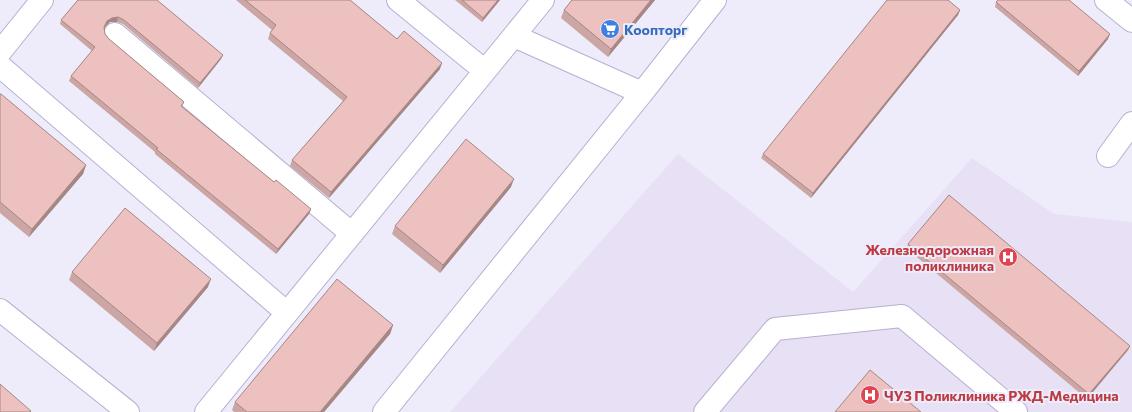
<svg xmlns="http://www.w3.org/2000/svg" width="1132" height="412" viewBox="0 0 1132 412" font-family="Commissioner,sans-serif">
  <style>
    .medical { fill: #e8e0f5 }
    .lines { fill: none; stroke-linecap: round; stroke-linejoin: round }
    .minor-casing { stroke: #b7b0d2; stroke-width: 24 }
    .minor { stroke: #fff; stroke-width: 22 }
    .wall { fill: #cba6a4 }
    .shaded-wall { fill: #a58786 }
    .building { fill: #ecc1bf; stroke: #a58786 }
    .labels { text-anchor: middle; dominant-baseline: central; stroke-width: 4; stroke-linejoin: round; paint-order: stroke }
    .shop-label { font-size: 14px; font-weight: bold; fill: #366cbe; stroke: #eeecfa; text-anchor: start }
    .health-label { font-size: 14px; font-weight: bold; fill: #be3a42; stroke: #eeecfa; text-anchor: end }
  </style>
  <rect width="100%" height="100%" fill="#eeecfa"/>
  <path class="medical" d="M 678,154 L 853,292 L 972,158 L 1054,214 L 1132,222 L 1132,412 L 450,412 Z"/>
  <g class="lines">
    <defs>
      <path id="minor" d="M 398,0 L 485,71
        M 1106,0 L 1132,21
        M 115,34 L 352,234
        M 514,36 L 642,93 L 715,0
        M 0,52 L 42,0
        M 0,66 L 287,313
        M 1108,156 L 1132,123
        M 0,310 L 128,412
        M 206,412 L 543,0
        M 384,412 L 642,93
        M 705,412 L 775,329 L 902,316 L 1016,412"/>
    </defs>
    <use href="#minor" class="minor-casing"/>
    <use href="#minor" class="minor"/>
  </g>
  <path class="wall" d="M 78,0 L 223,55 L 221,59 L 198,88 L 123,24 L 117,22 L 110,22 L 106,26 L 105,28 L 105,34 L 109,39 L 184,102 L 182,107 L 274,182 L 311,209 L 309,214 L 276,254 L 155,154 L 155,152 L 69,81 L 71,76 L 92,51 L 60,24 L 61,20 Z
    M 236,0 L 350,0 L 397,39 L 440,69 L 329,198 L 290,166 L 292,160 L 343,101 L 268,39 L 270,33 L 272,30 Z
    M 455,0 L 500,0 L 482,22 Z
    M 572,0 L 655,0 L 608,57 L 561,18 L 564,10 Z
    M 996,2 L 1108,39 L 1078,76 L 995,7 Z
    M 960,10 L 958,15 L 811,198 L 761,158 L 763,154 Z
    M 0,94 L 86,165 L 83,174 L 29,237 L 0,213 Z
    M 511,187 L 440,273 L 392,234 L 395,226 Z
    M 908,244 L 1130,346 L 1128,350 L 1087,399 L 906,248 Z
    M 72,272 L 208,287 L 154,351 L 69,280 Z
    M 393,325 L 390,334 L 324,412 L 234,412 L 232,410 L 235,402 Z"/>
  <path class="shaded-wall" d="M 498,0 L 500,0 L 482,22 L 483,18 Z
    M 651,0 L 655,0 L 608,57 L 611,49 Z
    M 960,10 L 958,15 L 811,198 L 813,193 Z
    M 118,17 L 117,22 L 110,22 L 106,26 L 103,31 L 107,21 L 112,18 Z
    M 1110,34 L 1108,39 L 1078,76 L 1079,71 Z
    M 223,55 L 221,59 L 198,88 L 200,83 Z
    M 442,63 L 440,69 L 329,198 L 331,192 Z
    M 86,165 L 83,174 L 29,237 L 32,229 Z
    M 514,179 L 511,187 L 440,273 L 443,265 Z
    M 311,209 L 309,214 L 276,254 L 278,249 Z
    M 211,279 L 208,287 L 154,351 L 157,343 Z
    M 393,325 L 390,334 L 324,412 L 320,412 Z
    M 1130,346 L 1128,350 L 1087,399 L 1089,394 Z"/>
  <path class="building" d="M 78,0 L 157,0 L 223,55 L 200,83 L 124,20 L 118,17 L 112,18 L 107,21 L 104,27 L 105,34 L 109,39 L 184,102 L 181,106 L 274,182 L 276,180 L 311,209 L 278,249 L 156,149 L 158,148 L 71,76 L 95,47 L 61,20 Z
    M 245,0 L 350,0 L 397,39 L 404,31 L 442,63 L 331,192 L 292,160 L 347,97 L 270,33 L 276,25 Z
    M 462,0 L 498,0 L 483,18 Z
    M 572,0 L 651,0 L 611,49 L 564,10 Z
    M 887,0 L 948,0 L 960,10 L 813,193 L 763,154 Z
    M 998,0 L 1069,0 L 1110,34 L 1079,71 L 996,2 Z
    M 0,94 L 1,94 L 86,165 L 32,229 L 0,202 Z
    M 466,139 L 514,179 L 443,265 L 395,226 Z
    M 949,195 L 1130,346 L 1089,394 L 908,244 Z
    M 125,208 L 211,279 L 157,343 L 72,272 Z
    M 337,279 L 393,325 L 320,412 L 247,412 L 235,402 Z
    M 870,370 L 921,412 L 835,412 Z
    M 0,384 L 31,411 L 30,412 L 0,412 Z"/>
  <defs>
    <symbol id="supermarket-disc" viewBox="-11 -11 22 22"><circle r="9.5" fill="#3f7fe0" stroke="#eeecfa"/><path d="M-6-5.5h2.5l.6 2H6L4.5 2H-2.5L-4.4-4H-6ZM-1.5 3.2a1.3 1.3 0 1 0 .1 0ZM3 3.2a1.3 1.3 0 1 0 .1 0Z" fill="#fff"/></symbol>
    <symbol id="hospital-disc" viewBox="-11 -11 22 22"><circle r="9.5" fill="#e0444e" stroke="#eeecfa"/><path d="M-5-5h3v3.5h4V-5h3V5h-3V1.5h-4V5h-3Z" fill="#fff"/></symbol>
  </defs>
  <g fill-rule="evenodd">
    <use href="#supermarket-disc" x="599" y="18" width="22" height="22"/>
    <use href="#hospital-disc" x="997" y="246" width="22" height="22"/>
    <use href="#hospital-disc" x="859" y="384" width="22" height="22"/>
  </g>
  <g class="labels">
    <g class="shop-label">
      <text x="624" y="29">Коопторг</text>
    </g>
    <g class="health-label">
      <text x="994" y="249">Железнодорожная<tspan x="994" dy="16">поликлиника</tspan></text>
      <text x="884" y="395" text-anchor="start">ЧУЗ Поликлиника РЖД-Медицина</text>
    </g>
  </g>
</svg>
